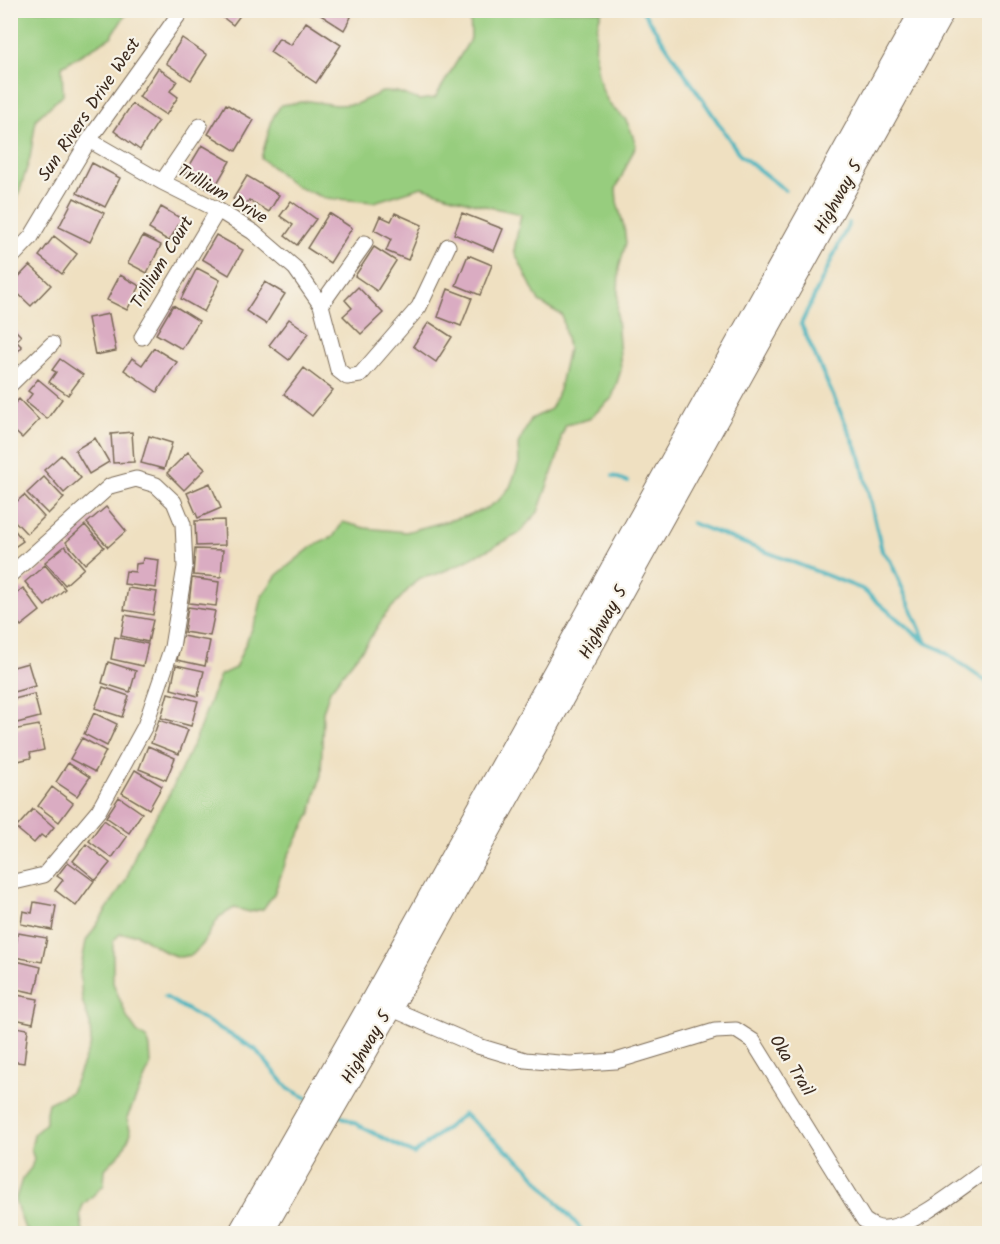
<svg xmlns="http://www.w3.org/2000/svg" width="1000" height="1244" viewBox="0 0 1000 1244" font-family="Kalam,sans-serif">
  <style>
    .green { fill: #97cd7e; stroke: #697c4e; stroke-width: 1.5 }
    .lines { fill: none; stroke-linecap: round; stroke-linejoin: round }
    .stream { stroke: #44b3be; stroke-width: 4 }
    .building { fill: #daacc2 }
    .minor-casing { stroke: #7a6a57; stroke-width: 17 }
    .trunk-casing { stroke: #7a6a57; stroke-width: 26 }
    .minor { stroke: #fff; stroke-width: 15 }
    .trunk { stroke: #fff; stroke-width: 24 }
    .labels { text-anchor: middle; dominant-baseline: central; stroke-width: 4.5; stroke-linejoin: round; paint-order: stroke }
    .street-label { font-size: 18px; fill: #3b2a1e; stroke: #f7f3e8 }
  </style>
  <rect width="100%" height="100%" fill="#f7f3e8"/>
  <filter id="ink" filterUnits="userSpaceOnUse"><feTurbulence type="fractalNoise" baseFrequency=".0167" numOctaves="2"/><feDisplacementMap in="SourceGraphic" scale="12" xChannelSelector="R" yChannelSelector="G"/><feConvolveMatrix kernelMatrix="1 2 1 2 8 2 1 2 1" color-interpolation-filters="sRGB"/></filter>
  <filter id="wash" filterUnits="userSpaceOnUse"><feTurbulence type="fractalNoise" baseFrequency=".008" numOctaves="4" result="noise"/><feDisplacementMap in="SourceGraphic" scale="24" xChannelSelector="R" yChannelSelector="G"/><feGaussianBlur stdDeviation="1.35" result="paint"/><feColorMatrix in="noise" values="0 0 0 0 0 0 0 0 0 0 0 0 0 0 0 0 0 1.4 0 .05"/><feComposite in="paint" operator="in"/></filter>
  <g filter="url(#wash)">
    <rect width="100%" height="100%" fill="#efe0c1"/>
    <path class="green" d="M 11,10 L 128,11 L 111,37 L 62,66 L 63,95 L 36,119 L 30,158 L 11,219 Z
      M 470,11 L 602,11 C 591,37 594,82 611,106 C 615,111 621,114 625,119 C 630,125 633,137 636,145 L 616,189 L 617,202 L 624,227 L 626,243 L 619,268 L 617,318 L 621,370 L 612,398 L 589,419 L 566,425 L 561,437 L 559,453 L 538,512 L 517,535 L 458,565 L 437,574 L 418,579 L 385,615 L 367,643 L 330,690 L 323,712 L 321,775 L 311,813 L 288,856 L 274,894 L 263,909 L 250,912 L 234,908 L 219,917 L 203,944 L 192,955 L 180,957 L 167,953 L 137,934 L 120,934 L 113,941 L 113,983 L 128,1019 L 137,1032 L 147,1039 L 150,1048 L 151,1064 L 127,1118 L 131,1133 L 123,1150 L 105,1169 L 104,1185 L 83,1205 L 80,1214 L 83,1231 L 81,1233 L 32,1233 L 25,1229 L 15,1201 L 22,1179 L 31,1168 L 34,1159 L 31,1149 L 34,1134 L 46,1123 L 46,1112 L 48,1103 L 71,1092 L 91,1043 L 90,1024 L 82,1000 L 80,972 L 86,941 L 126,880 L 137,849 L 169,795 L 195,740 L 220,675 L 235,668 L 258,615 L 262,596 L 277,575 L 313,546 L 333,537 L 343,522 L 365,528 L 406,532 L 466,516 L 487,508 L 499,500 L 510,487 L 519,463 L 518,444 L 531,419 L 551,409 L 559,390 L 568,349 L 562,315 L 539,302 L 514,251 L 521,214 L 472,203 L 422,187 L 374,202 L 325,198 L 295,186 L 261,158 L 273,117 L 281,105 L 309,101 L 336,105 L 356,104 L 382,92 L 397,92 L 419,100 L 435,98 L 471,38 Z"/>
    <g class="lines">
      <path class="stream" d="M 642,10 L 740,155 L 785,190
        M 849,223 L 801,324 L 860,456 L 882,551 L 890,560 L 926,643
        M 613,476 L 628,482
        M 692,523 L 862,589 L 926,643 L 940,649 L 990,684
        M 165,997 L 255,1049 L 289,1089 L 307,1098
        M 337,1114 L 414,1154 L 464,1114 L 527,1167 L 585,1234"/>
    </g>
    <g id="blocks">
      <path class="building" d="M 213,10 L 244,10 L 233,25 Z
        M 321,10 L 347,10 L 345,13 L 351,17 L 344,30 L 319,14 Z
        M 306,22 L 341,45 L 316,83 L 270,52 L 279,38 L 291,45 Z
        M 182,38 L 207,55 L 191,80 L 166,63 Z
        M 158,68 L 177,81 L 170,91 L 178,97 L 166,115 L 139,97 Z
        M 132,104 L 158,122 L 140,150 L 114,131 Z
        M 226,104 L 254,120 L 236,151 L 208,134 Z
        M 202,145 L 230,161 L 212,192 L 184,175 Z
        M 92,163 L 120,178 L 105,207 L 77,193 Z
        M 247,176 L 279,195 L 269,212 L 249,200 L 245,206 L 233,199 Z
        M 74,198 L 104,213 L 90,242 L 59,227 Z
        M 291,201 L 316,219 L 297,245 L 285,236 L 293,225 L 280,216 Z
        M 161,207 L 182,219 L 169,241 L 149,229 Z
        M 329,213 L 352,228 L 330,263 L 307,248 Z
        M 395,213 L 422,225 L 408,260 L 386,251 L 391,239 L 374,230 L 380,216 L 391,221 Z
        M 462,213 L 503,229 L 494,251 L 454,234 Z
        M 216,235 L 243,250 L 229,275 L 202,259 Z
        M 54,236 L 77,254 L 62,274 L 39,256 Z
        M 143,236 L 161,245 L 147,273 L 128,263 Z
        M 374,247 L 396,261 L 377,291 L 355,276 Z
        M 468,255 L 492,265 L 480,295 L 456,285 Z
        M 30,265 L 51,285 L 31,306 L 10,286 Z
        M 197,268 L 220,280 L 204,312 L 181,299 Z
        M 120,275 L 140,286 L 127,310 L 107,300 Z
        M 265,282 L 285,294 L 266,324 L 246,311 Z
        M 358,287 L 383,313 L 361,334 L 343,316 L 352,308 L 345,300 Z
        M 448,289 L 472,298 L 461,326 L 438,317 Z
        M 173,305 L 199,321 L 182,349 L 156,334 Z
        M 109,314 L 116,351 L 95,355 L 88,318 Z
        M 289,319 L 309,333 L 289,360 L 269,345 Z
        M 429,322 L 452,337 L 436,362 L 413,346 Z
        M 10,325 L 21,336 L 16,341 L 22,347 L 10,359 Z
        M 154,348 L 177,362 L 157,392 L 124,370 L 132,358 L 142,365 Z
        M 60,359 L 83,375 L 68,395 L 49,382 L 56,372 L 52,370 Z
        M 304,368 L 333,390 L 312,416 L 284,394 Z
        M 38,379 L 62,399 L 47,419 L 26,402 L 32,394 L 28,391 Z
        M 19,399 L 39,420 L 22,438 L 10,427 L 10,408 Z
        M 132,432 L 134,462 L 113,463 L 111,434 Z
        M 149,436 L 172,443 L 164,469 L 141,463 Z
        M 95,438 L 109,462 L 89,474 L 75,450 Z
        M 188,452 L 205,469 L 184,490 L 167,473 Z
        M 61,455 L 81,478 L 64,493 L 44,470 Z
        M 44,477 L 64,498 L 48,514 L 27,493 Z
        M 210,483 L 221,508 L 198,518 L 187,493 Z
        M 24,495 L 44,517 L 27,534 L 10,516 L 10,508 Z
        M 106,507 L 126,531 L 108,547 L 87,523 Z
        M 224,520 L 225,545 L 196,546 L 195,521 Z
        M 10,524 L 23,541 L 10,550 Z
        M 85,525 L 104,547 L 85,564 L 66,542 Z
        M 65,546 L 84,568 L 65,585 L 45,562 Z
        M 195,549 L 223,550 L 221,577 L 193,575 Z
        M 143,558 L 159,560 L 156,588 L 124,584 L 126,571 L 135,572 L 136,564 L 142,563 Z
        M 45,565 L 65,589 L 45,606 L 25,582 Z
        M 192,578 L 219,582 L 216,606 L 189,603 Z
        M 23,588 L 40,611 L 21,626 L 10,613 L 10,598 Z
        M 128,588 L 157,592 L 153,615 L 124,610 Z
        M 188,607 L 215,611 L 210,636 L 184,632 Z
        M 125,615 L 153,620 L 148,642 L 121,636 Z
        M 182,636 L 210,641 L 205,666 L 177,660 Z
        M 115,637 L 148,644 L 143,666 L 111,659 Z
        M 108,662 L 136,671 L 130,692 L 102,683 Z
        M 28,663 L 35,686 L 10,693 L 10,668 Z
        M 176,665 L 204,671 L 198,696 L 171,689 Z
        M 103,687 L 129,696 L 122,717 L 95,708 Z
        M 168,693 L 198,701 L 191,726 L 161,718 Z
        M 34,694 L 40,717 L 13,724 L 10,714 L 10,700 Z
        M 94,713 L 117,724 L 107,746 L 84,734 Z
        M 159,720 L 188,730 L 179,754 L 151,743 Z
        M 39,725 L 44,750 L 30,753 L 31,758 L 18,761 L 12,730 Z
        M 82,738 L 106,751 L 95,772 L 70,759 Z
        M 148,746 L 175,758 L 166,780 L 139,769 Z
        M 68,763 L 90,777 L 77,796 L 56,782 Z
        M 135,770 L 162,786 L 149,809 L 122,793 Z
        M 52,787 L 73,803 L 59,822 L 38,806 Z
        M 119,797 L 142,813 L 129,833 L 106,817 Z
        M 33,809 L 54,827 L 45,838 L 41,835 L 34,843 L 16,828 Z
        M 104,820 L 127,837 L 112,858 L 89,841 Z
        M 86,844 L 110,863 L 96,880 L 73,861 Z
        M 68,862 L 94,881 L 76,906 L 55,890 L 63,880 L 57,876 Z
        M 34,902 L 56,906 L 52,930 L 21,924 L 23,911 L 32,913 Z
        M 18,933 L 47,938 L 42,962 L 14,957 Z
        M 12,960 L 41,967 L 35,993 L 12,988 L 15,976 L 10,975 Z
        M 17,995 L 38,999 L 33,1023 L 10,1018 L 10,1003 L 15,1004 Z
        M 10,1026 L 28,1029 L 24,1063 L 10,1061 Z"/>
    </g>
  </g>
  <g filter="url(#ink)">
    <use href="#blocks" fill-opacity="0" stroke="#7a6a57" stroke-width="1.5"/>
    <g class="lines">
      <defs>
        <path id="minor" d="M 89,140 L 162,182 L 218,210 L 253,232 L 295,268 L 321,305 L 338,370 L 347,377 L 360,375 L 419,307 L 448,246
          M 162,182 L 200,126
          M 10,259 L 31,237 L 89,140 L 182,10
          M 321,305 L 365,243
          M 142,337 L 218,210
          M 10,385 L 52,344
          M 10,575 L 110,486 L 136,479 L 156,485 L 174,502 L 183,524 L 185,567 L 172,647 L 145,726 L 99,810 L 44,875 L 10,883
          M 390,1008 L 478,1046 L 525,1060 L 570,1064 L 616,1061 L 715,1031 L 736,1030 L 753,1041 L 864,1220 C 871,1225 877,1229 886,1228 C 915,1226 965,1184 990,1167"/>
        <path id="trunk" d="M 240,1234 L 374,999 L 923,10
          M 260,1234 L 390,1008 L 943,10"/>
      </defs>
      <use href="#minor" class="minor-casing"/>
      <use href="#trunk" class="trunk-casing"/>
      <use href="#minor" class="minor"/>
      <use href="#trunk" class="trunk"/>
    </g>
  </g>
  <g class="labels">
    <g class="street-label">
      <text transform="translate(90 110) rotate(-56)">Sun Rivers Drive West</text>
      <text transform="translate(222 195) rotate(30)">Trillium Drive</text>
      <text transform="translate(839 198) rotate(-61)">Highway 5</text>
      <text transform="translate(163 263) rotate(-59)">Trillium Court</text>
      <text transform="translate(604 623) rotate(-61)">Highway 5</text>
      <text transform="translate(367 1048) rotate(-60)">Highway 5</text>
      <text transform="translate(791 1066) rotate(58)">Oka Trail</text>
    </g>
  </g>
  <rect width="1000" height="1244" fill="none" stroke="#f7f3e8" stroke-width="36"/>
</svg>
